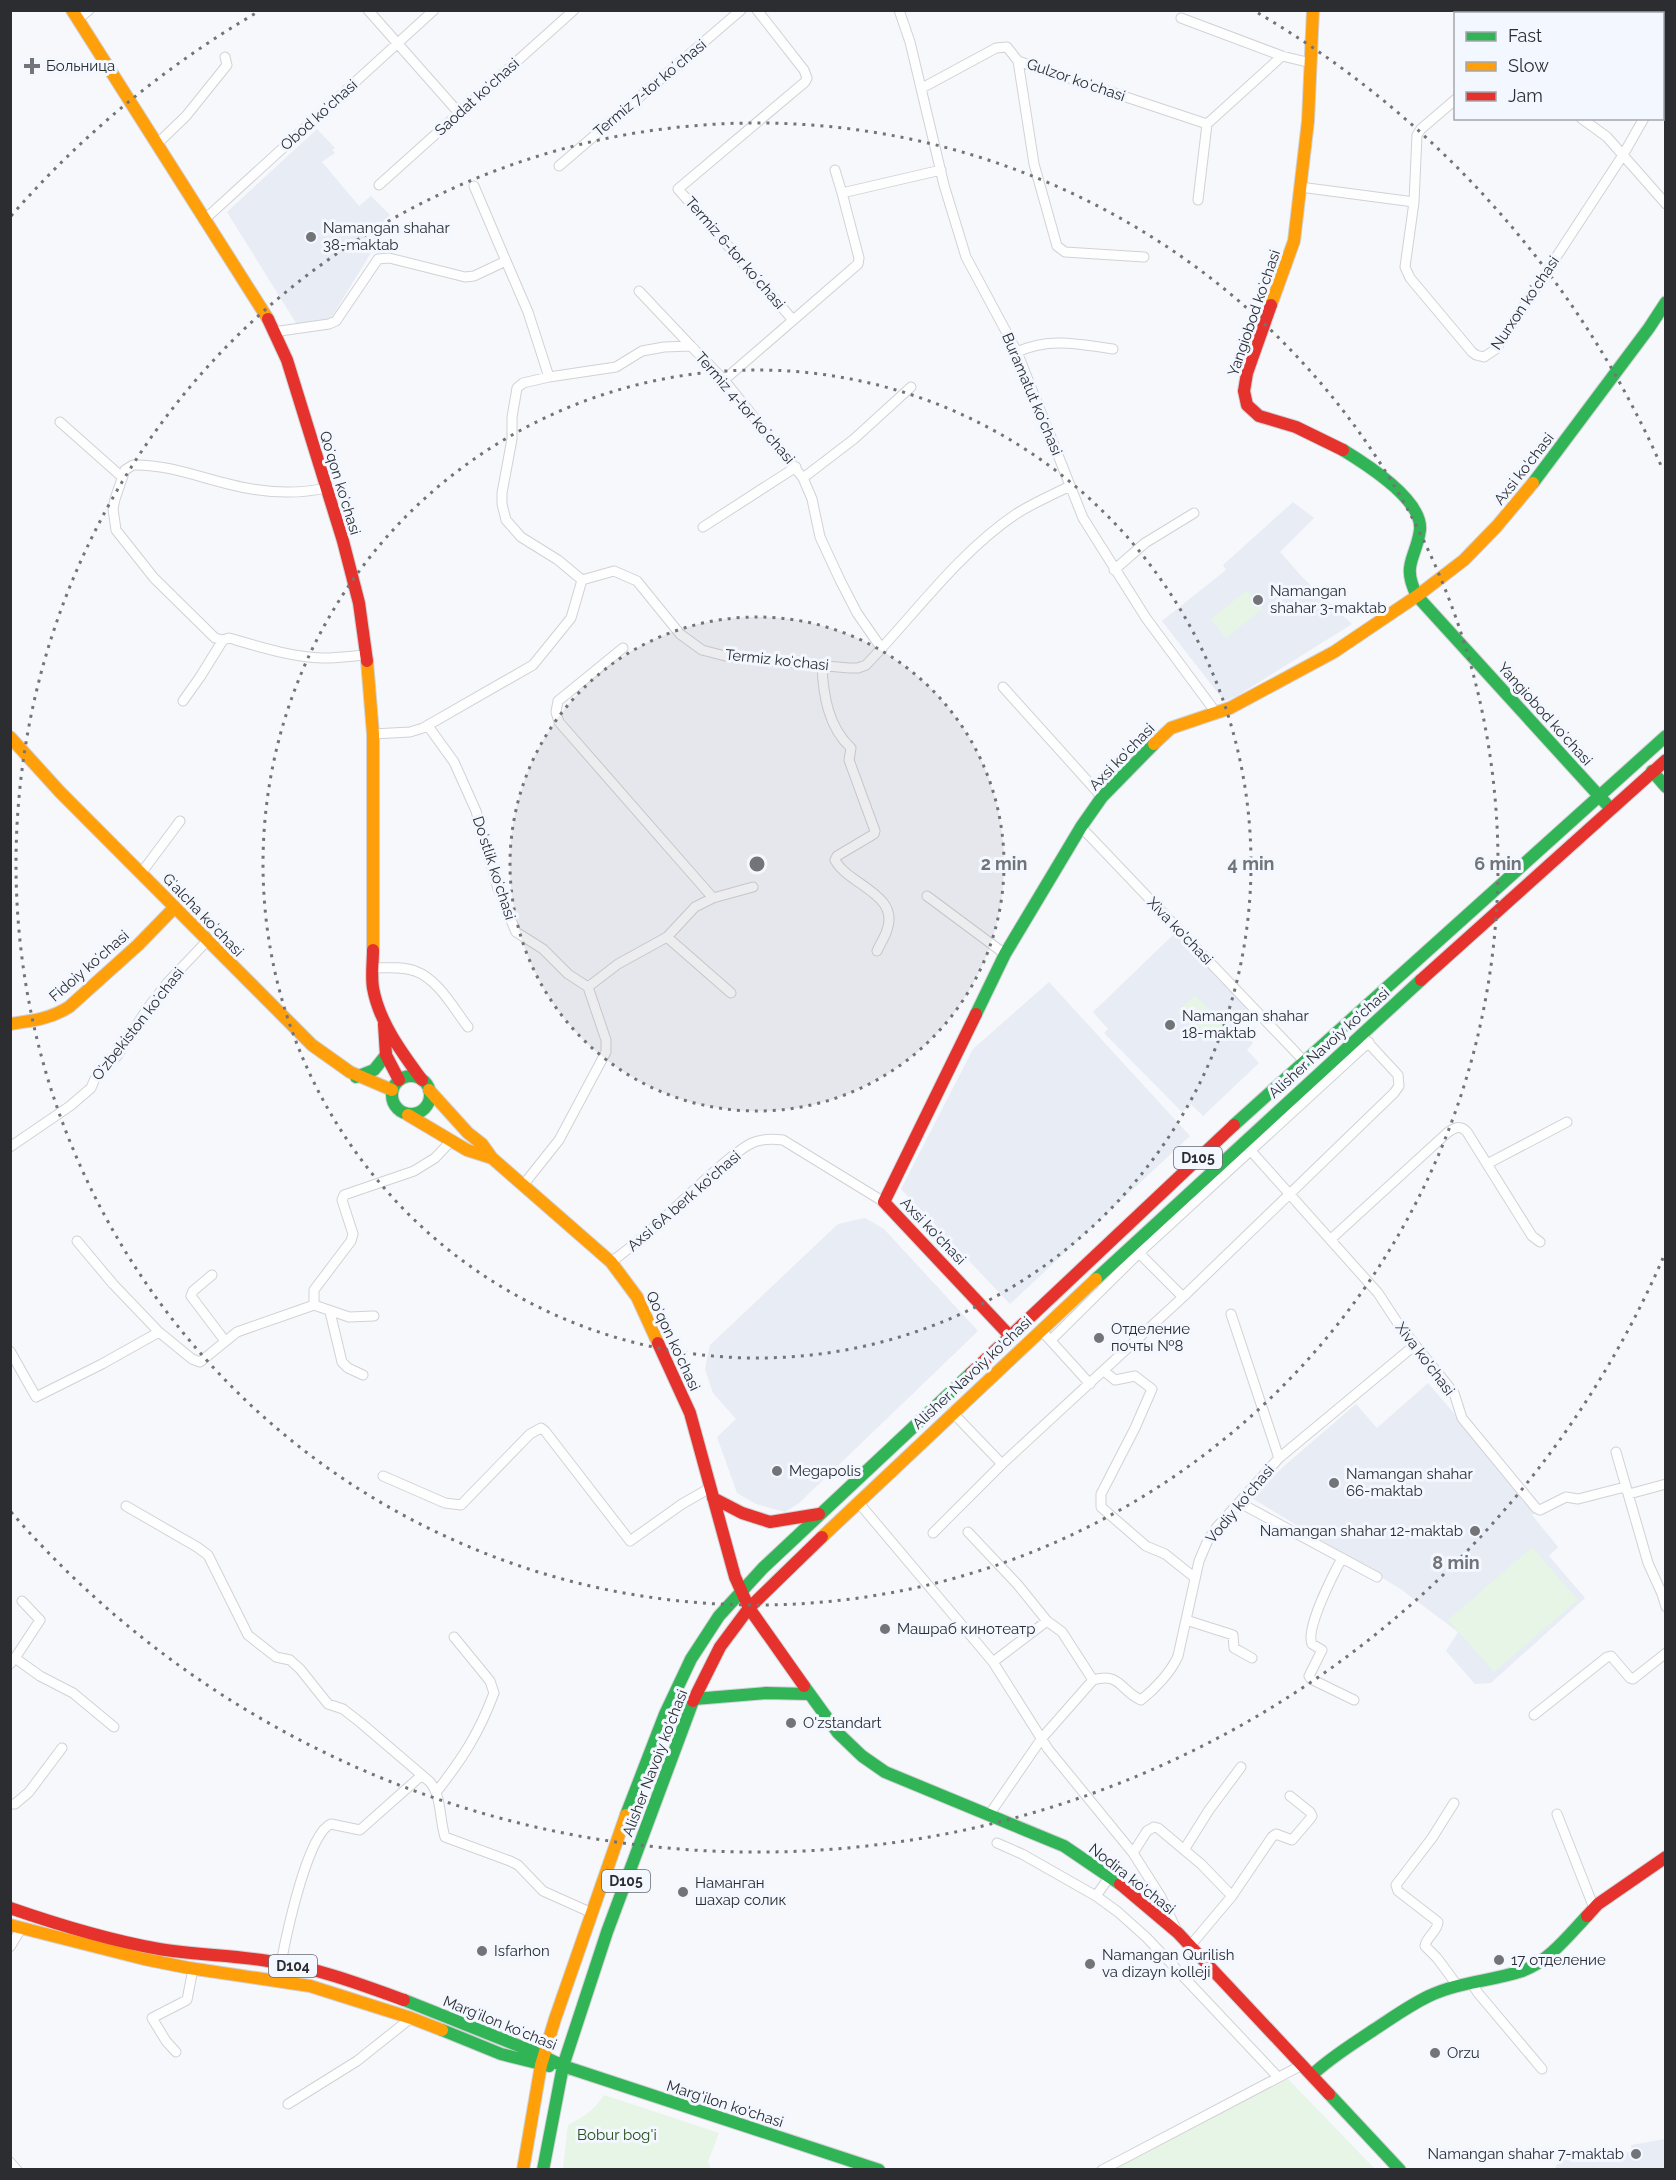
<svg xmlns="http://www.w3.org/2000/svg" width="1676" height="2180" viewBox="0 0 1676 2180" font-family="Raleway,sans-serif">
  <style>
    .built { fill: #e7ecf5 }
    .green { fill: #e6f5e5 }
    .lines { fill: none; stroke-linecap: round; stroke-linejoin: round }
    .street-casing { stroke: #d1d2d6; stroke-width: 11 }
    .fast-casing { stroke: #d1d2d6; stroke-width: 14 }
    .slow-casing { stroke: #d1d2d6; stroke-width: 14 }
    .jam-casing { stroke: #d1d2d6; stroke-width: 14 }
    .street { stroke: #fefeff; stroke-width: 9 }
    .fast { stroke: #30b455; stroke-width: 12 }
    .slow { stroke: #ff9f0a; stroke-width: 12 }
    .jam { stroke: #e5322d; stroke-width: 12 }
    .ring { fill: none; stroke: #727478; stroke-width: 3; stroke-dasharray: 3 6 }
    .poi-dot { fill: #727478; stroke: #f3f7ff; stroke-width: 2 }
    .labels { text-anchor: middle; dominant-baseline: central; stroke-width: 6; stroke-linejoin: round; paint-order: stroke }
    .shield { fill: #f3f7ff; stroke: #676a6f; stroke-width: 1.5 }
    .shield-label { font-size: 14px; font-weight: bold; fill: #2b2d31 }
    .poi-label { font-size: 15px; fill: #2b2d31; stroke: #f3f7ff; text-anchor: start }
    .street-label { font-size: 15px; fill: #2b2d31; stroke: #f3f7ff }
    .park-label { font-size: 15px; fill: #234e19; stroke: #f3f7ff }
    .centre { fill: #727478; stroke: #f3f7ff; stroke-width: 3 }
    .ring-label { font-size: 18px; text-anchor: middle; font-weight: bold; fill: #727478; stroke: #f3f7ff; stroke-width: 6; stroke-linejoin: round; paint-order: stroke }
  </style>
  <rect width="100%" height="100%" fill="#f6f8fc"/>
  <path class="built" d="M 317,129 L 335,148 L 332,150 L 335,153 L 322,162 L 359,206 L 371,196 L 390,215 L 384,220 L 386,223 L 372,251 L 330,320 L 296,323 L 227,212 Z
    M 1293,502 L 1314,518 L 1280,552 L 1303,578 L 1352,624 L 1237,696 L 1224,701 L 1162,621 L 1226,570 L 1223,565 Z
    M 1175,933 L 1248,1007 L 1233,1022 L 1253,1043 L 1247,1050 L 1259,1063 L 1203,1116 L 1191,1104 L 1182,1112 L 1104,1033 L 1108,1029 L 1093,1012 Z
    M 1049,982 L 1190,1136 L 1010,1304 L 901,1189 L 973,1049 Z
    M 865,1218 L 884,1229 L 978,1331 L 798,1504 L 785,1512 L 756,1504 L 737,1493 L 717,1437 L 736,1419 L 713,1393 L 705,1369 L 710,1345 L 838,1224 Z
    M 1428,1383 L 1537,1510 L 1532,1515 L 1558,1547 L 1549,1556 L 1585,1598 L 1491,1683 L 1475,1684 L 1446,1651 L 1458,1632 L 1402,1590 L 1252,1498 L 1283,1467 L 1356,1404 L 1377,1428 Z
    M 1665,2139 L 1665,2169 L 1555,2169 L 1559,2159 L 1581,2162 L 1582,2157 L 1632,2152 L 1631,2145 Z"/>
  <path class="green" d="M 1247,590 L 1262,609 L 1226,638 L 1211,619 Z
    M 1195,995 L 1225,1025 L 1206,1043 L 1177,1012 Z
    M 1532,1547 L 1578,1600 L 1494,1672 L 1448,1620 Z
    M 1288,2079 L 1375,2169 L 1110,2170 L 1261,2090 Z
    M 604,2095 L 719,2133 L 708,2162 L 711,2169 L 563,2169 L 568,2125 C 584,2117 594,2110 604,2095 Z"/>
  <g class="lines">
    <defs>
      <path id="street" d="M 368,10 L 459,113
        M 757,10 L 804,70 L 807,78 L 805,82 L 678,189 L 793,320
        M 899,10 L 910,42 L 944,185 L 966,257 L 1017,352 L 1083,518 L 1146,618 L 1217,714
        M 1488,14 L 1492,10
        M 1552,14 L 1556,10
        M 1181,18 L 1282,56 L 1311,63
        M 78,19 L 89,10
        M 1018,61 L 1034,164 L 1057,246 L 1065,252 L 1144,257
        M 922,88 L 996,48 L 1007,47 L 1018,61 L 1207,124 L 1282,56
        M 1662,92 L 1666,88
        M 1456,99 L 1421,129 L 1417,135 L 1414,202 L 1405,267 L 1410,278 L 1472,352 L 1476,355 L 1484,357 L 1496,349 L 1623,155 L 1644,118
        M 1581,118 L 1607,137 L 1666,204
        M 157,144 L 186,116 L 227,65 L 225,57
        M 559,166 L 741,10
        M 835,170 L 842,193
        M 379,185 L 574,10
        M 474,186 L 506,261
        M 1300,187 L 1414,202
        M 1198,200 L 1207,124
        M 204,220 L 434,10
        M 639,291 L 691,346
        M 273,332 L 329,324 L 336,321 L 378,259 L 389,258 L 465,277 L 474,276 L 506,261 L 528,312 L 549,377
        M 1017,352 C 1049,337 1079,344 1113,349
        M 724,380 L 858,264 L 859,258 L 842,193 L 941,170
        M 60,422 L 122,477
        M 803,478 L 854,439 L 911,387
        M 326,488 C 303,493 276,493 252,489 C 212,483 174,464 133,465 L 125,470 L 115,499 L 113,509 L 116,530 L 154,578 L 215,638 L 223,640 L 229,638 C 260,647 291,657 323,658 C 337,658 352,656 366,655
        M 703,527 L 796,467
        M 1114,570 L 1145,543 L 1194,513
        M 582,580 L 558,560 L 521,537 L 506,520 L 502,504 L 502,493 L 512,439 L 512,417 L 517,388 L 523,383 L 549,377 L 616,367 L 642,351 L 664,347 L 691,346 L 724,380 L 803,478 L 812,499 L 820,537 L 840,580 L 857,613 L 882,649
        M 623,648 L 558,701 L 556,712 L 559,722 L 713,898
        M 822,665 C 823,694 828,727 851,748 L 849,760 L 875,831 L 874,834 L 837,856 L 835,860 C 848,885 900,894 887,930 C 885,937 880,944 877,951
        M 1003,687 L 1102,797
        M 183,701 L 200,677 L 223,640
        M 428,726 L 454,762 L 476,811 L 498,889 L 516,932 L 543,949 L 568,974 L 588,987
        M 373,734 L 410,732 L 423,728 L 533,665 L 571,618 L 582,580 L 614,571 L 637,581 L 680,634 L 702,650 L 729,657 L 849,668 L 858,668 L 866,665 C 915,614 957,554 1016,514 C 1033,503 1052,495 1070,486
        M 1081,827 L 1304,1061
        M 142,872 L 180,821
        M 927,896 L 1005,954
        M 667,937 L 731,993
        M 372,968 C 385,968 402,966 415,971 C 438,979 454,1009 468,1027
        M 1243,1142 L 1378,1293 L 1399,1325 L 1454,1393 L 1462,1418 L 1536,1508 L 1540,1510 L 1566,1497 L 1578,1499 L 1625,1487
        M 10,1147 L 70,1106 L 91,1088 L 96,1076 L 117,1056 L 147,1009 L 167,983 L 207,941
        M 1487,1164 L 1567,1122
        M 524,1184 L 559,1140 L 606,1052 L 606,1040 L 588,987 L 618,964 L 667,937 L 695,907 L 713,898 L 753,887
        M 1331,1239 L 1447,1133 C 1454,1128 1460,1124 1467,1132 L 1532,1236 L 1540,1242
        M 77,1241 L 113,1284 L 159,1332
        M 1136,1250 L 1183,1297
        M 611,1262 C 646,1237 676,1206 708,1177 C 721,1166 736,1151 752,1143 C 760,1139 774,1139 783,1140 L 884,1202
        M 212,1275 L 193,1291 L 191,1296 L 225,1341
        M 314,1305 L 349,1317 L 374,1316
        M 330,1312 L 342,1362 L 348,1368 L 363,1375
        M 1231,1314 L 1279,1458
        M 1041,1330 L 1090,1384
        M 1051,1340 L 1139,1253 L 1369,1042
        M 10,1351 L 36,1397 L 102,1364 L 159,1332 L 192,1359 L 200,1362 L 237,1332 L 314,1305 L 314,1290 L 351,1241 L 353,1234 L 342,1200 L 344,1195 L 414,1171 L 435,1158 L 452,1140
        M 1104,1371 L 1115,1380 L 1135,1376 L 1152,1389 L 1135,1428 L 1101,1494 L 1101,1507 L 1146,1546 L 1165,1554 L 1194,1577
        M 952,1412 L 1002,1464
        M 1616,1452 L 1648,1563 L 1662,1594 L 1666,1607
        M 383,1476 L 445,1503 L 461,1505 L 530,1434 L 541,1428 L 545,1431 L 630,1541 L 682,1504 L 710,1488
        M 1629,1494 L 1666,1484
        M 858,1502 L 993,1662 L 1048,1749 L 1133,1853 L 1161,1897 L 1177,1931
        M 1240,1503 L 1377,1577
        M 126,1506 L 197,1547 L 208,1555 L 248,1635 L 276,1657 L 290,1660 L 300,1669 L 328,1704 L 343,1709 L 361,1723 L 430,1782 C 442,1797 439,1818 445,1837 L 510,1861 L 518,1865 L 543,1891 L 592,1913
        M 968,1532 L 1018,1585 L 1047,1621 L 1062,1632 L 1093,1680
        M 933,1533 L 1002,1464 L 1183,1297 L 1394,1093 L 1399,1086 L 1398,1075 L 1361,1035
        M 1342,1558 C 1334,1573 1305,1629 1312,1644 L 1322,1650 L 1309,1676 L 1311,1679 L 1354,1700
        M 1186,1620 L 1233,1635 L 1234,1648 L 1252,1658
        M 15,1658 L 40,1620 L 22,1601
        M 993,1662 L 1047,1621
        M 10,1664 L 15,1658 L 40,1676 L 73,1693 L 114,1727
        M 1534,1715 L 1607,1657 L 1611,1656 L 1630,1678 L 1633,1679 L 1666,1653
        M 437,1791 C 463,1758 479,1733 494,1693 L 490,1681 L 454,1637
        M 1454,1803 L 1432,1838 L 1396,1885 L 1398,1891 L 1438,1922 C 1438,1931 1426,1937 1425,1946 L 1437,1958 L 1457,1985
        M 10,1804 L 15,1804 L 29,1792 L 62,1748
        M 1557,1814 L 1594,1908
        M 989,1815 L 1042,1738 L 1093,1680 C 1121,1672 1120,1691 1141,1700 C 1155,1689 1171,1672 1178,1656 L 1199,1561 L 1208,1540 L 1217,1527 L 1279,1458 L 1415,1345
        M 997,1843 L 1022,1854 L 1096,1896 L 1118,1912 L 1147,1938 L 1278,2077
        M 1184,1850 L 1209,1810 L 1241,1767
        M 1133,1853 L 1147,1831 L 1154,1827 L 1158,1828 L 1201,1864 L 1232,1896
        M 1096,1896 L 1110,1876
        M 1190,1946 L 1232,1896 L 1272,1837 L 1276,1834 L 1292,1840 L 1310,1819 L 1312,1816 L 1310,1812 L 1290,1796
        M 10,1947 L 21,1929
        M 278,1981 C 282,1953 306,1833 331,1824 L 360,1830 L 422,1775
        M 1471,1982 L 1478,1993 L 1542,2069
        M 176,2052 L 166,2041 L 152,2018 L 187,2000 L 193,1969
        M 288,2104 L 357,2061 L 411,2018
        M 10,2162 L 17,2170
        M 1102,2170 L 1302,2065"/>
      <path id="fast" d="M 1343,450 C 1366,464 1423,500 1420,530 C 1416,559 1401,564 1417,596 L 1611,809
        M 1533,483 L 1649,328 L 1666,302
        M 1652,771 L 1666,787
        M 976,1014 L 1005,954 L 1081,827 L 1102,797 L 1154,744
        M392 1095a19 19 0 1 1 38 0a19 19 0 1 1-38 0Z
        M 356,1077 L 374,1070 L 386,1055
        M 1234,1125 L 1666,736
        M 1096,1279 L 1421,980
        M 804,1686 L 838,1733 L 862,1756 L 885,1772 L 1064,1846 L 1120,1884
        M 694,1699 L 766,1693 L 808,1694
        M 626,1815 L 665,1714 L 691,1659 L 719,1616 L 763,1568 L 971,1373
        M 404,2000 L 532,2051 L 563,2066
        M 442,2030 L 501,2054 L 549,2066
        M 563,2066 L 879,2170
        M 1312,2075 C 1331,2057 1353,2044 1375,2029 C 1392,2018 1410,2005 1429,1996 C 1458,1982 1492,1981 1522,1971 C 1548,1962 1569,1935 1587,1916
        M 1329,2094 L 1400,2170
        M 543,2170 L 563,2066 L 607,1932 L 693,1701"/>
      <path id="slow" d="M 72,10 L 268,319
        M 1271,305 L 1294,241 L 1308,121 L 1313,10
        M 367,661 L 373,734 L 373,950
        M 10,737 L 60,792 L 312,1045 L 350,1072 L 392,1090
        M 1154,744 L 1171,728 L 1230,708 L 1334,652 L 1417,596 L 1464,560 L 1497,526 L 1533,483
        M 10,1024 C 32,1021 50,1019 69,1007 L 138,945 L 175,907
        M 429,1090 L 468,1133 L 482,1144 L 492,1158 L 611,1262 L 637,1297 L 658,1343
        M 408,1115 L 467,1150 L 492,1158
        M 822,1537 L 1096,1279
        M 10,1925 L 144,1959 L 189,1968 L 310,1986 L 411,2018 L 442,2030
        M 523,2170 L 541,2065 L 555,2019 L 626,1815"/>
      <path id="jam" d="M 1271,305 L 1247,373 L 1244,391 L 1247,405 L 1259,416 L 1296,427 L 1343,450
        M 268,319 L 287,360 L 343,541 L 359,603 L 367,661
        M 373,950 C 373,962 371,976 373,988 C 379,1022 402,1053 422,1080
        M 1421,980 L 1666,760
        M 976,1014 L 884,1202 L 1010,1336
        M 384,1024 L 386,1055 L 399,1080
        M 658,1343 L 690,1413 L 735,1577 L 749,1608 L 804,1686
        M 971,1373 L 1234,1125
        M 713,1498 L 742,1513 L 770,1522 L 819,1514
        M 693,1701 L 720,1647 L 749,1608 L 822,1537
        M 1120,1884 L 1178,1933 L 1329,2094
        M 10,1908 C 59,1925 108,1940 159,1949 C 195,1955 232,1955 268,1961 C 315,1967 360,1984 404,2000
        M 1587,1916 L 1598,1904 L 1666,1857"/>
    </defs>
    <use href="#street" class="street-casing"/>
    <use href="#fast" class="fast-casing"/>
    <use href="#slow" class="slow-casing"/>
    <use href="#jam" class="jam-casing"/>
    <use href="#street" class="street"/>
    <use href="#fast" class="fast"/>
    <use href="#slow" class="slow"/>
    <use href="#jam" class="jam"/>
  </g>
  <circle cx="757" cy="864" r="247" fill="#727478" fill-opacity=".12"/>
  <g class="ring">
    <circle cx="757" cy="864" r="247"/>
    <circle cx="757" cy="864" r="494"/>
    <circle cx="757" cy="864" r="741"/>
    <path d="M1663 1258A988 988 0 0 1 11 1512M11 216A988 988 0 0 1 256 13M1258 13A988 988 0 0 1 1663 470"/>
  </g>
  <g class="poi-dot">
    <path d="M29 57h6v6h6v6h-6v6h-6v-6h-6v-6h6z"/>
    <circle cx="311" cy="237" r="6"/>
    <circle cx="1258" cy="600" r="6"/>
    <circle cx="1170" cy="1025" r="6"/>
    <circle cx="1099" cy="1338" r="6"/>
    <circle cx="777" cy="1471" r="6"/>
    <circle cx="1334" cy="1483" r="6"/>
    <circle cx="1475" cy="1531" r="6"/>
    <circle cx="885" cy="1629" r="6"/>
    <circle cx="791" cy="1723" r="6"/>
    <circle cx="683" cy="1892" r="6"/>
    <circle cx="482" cy="1951" r="6"/>
    <circle cx="1499" cy="1960" r="6"/>
    <circle cx="1090" cy="1964" r="6"/>
    <circle cx="1435" cy="2053" r="6"/>
    <circle cx="1636" cy="2154" r="6"/>
  </g>
  <g class="labels">
    <g class="shield">
      <rect x="1174" y="1147" width="48" height="22" rx="4.5"/>
      <rect x="602" y="1870" width="48" height="22" rx="4.5"/>
      <rect x="269" y="1955" width="48" height="22" rx="4.5"/>
    </g>
    <g class="shield-label">
      <text x="1198" y="1158">D105</text>
      <text x="626" y="1881">D105</text>
      <text x="293" y="1966">D104</text>
    </g>
    <g class="poi-label">
      <text x="46" y="66">Больница</text>
      <text x="323" y="228">Namangan shahar<tspan x="323" dy="17">38-maktab</tspan></text>
      <text x="1270" y="591">Namangan<tspan x="1270" dy="17">shahar 3-maktab</tspan></text>
      <text x="1182" y="1016">Namangan shahar<tspan x="1182" dy="17">18-maktab</tspan></text>
      <text x="1111" y="1329">Отделение<tspan x="1111" dy="17">почты №8</tspan></text>
      <text x="789" y="1471">Megapolis</text>
      <text x="1346" y="1474">Namangan shahar<tspan x="1346" dy="17">66-maktab</tspan></text>
      <text x="1463" y="1531" text-anchor="end">Namangan shahar 12-maktab</text>
      <text x="897" y="1629">Машраб кинотеатр</text>
      <text x="803" y="1723">O'zstandart</text>
      <text x="695" y="1883">Наманган<tspan x="695" dy="17">шахар солик</tspan></text>
      <text x="494" y="1951">Isfarhon</text>
      <text x="1102" y="1955">Namangan Qurilish<tspan x="1102" dy="17">va dizayn kolleji</tspan></text>
      <text x="1511" y="1960">17 отделение</text>
      <text x="1447" y="2053">Orzu</text>
      <text x="1624" y="2154" text-anchor="end">Namangan shahar 7-maktab</text>
    </g>
    <g class="street-label">
      <text transform="translate(1076 80) rotate(19)">Gulzor koʻchasi</text>
      <text transform="translate(650 88) rotate(-40)">Termiz 7-tor koʼchasi</text>
      <text transform="translate(477 97) rotate(-42)">Saodat koʻchasi</text>
      <text transform="translate(319 115) rotate(-42)">Obod koʻchasi</text>
      <text transform="translate(735 253) rotate(49)">Termiz 6-tor koʼchasi</text>
      <text transform="translate(1525 303) rotate(-56)">Nurxon koʻchasi</text>
      <text transform="translate(1254 313) rotate(-71)">Yangiobod koʻchasi</text>
      <text transform="translate(1032 394) rotate(67)">Buramatut koʻchasi</text>
      <text transform="translate(745 408) rotate(49)">Termiz 4-tor koʼchasi</text>
      <text transform="translate(1524 469) rotate(-52)">Axsi ko'chasi</text>
      <text transform="translate(340 483) rotate(73)">Qoʻqon koʻchasi</text>
      <text transform="translate(777 660) rotate(6)">Termiz koʻchasi</text>
      <text transform="translate(1545 714) rotate(48)">Yangiobod koʻchasi</text>
      <text transform="translate(1122 757) rotate(-46)">Axsi ko'chasi</text>
      <text transform="translate(494 868) rotate(72)">Doʻstlik koʻchasi</text>
      <text transform="translate(203 915) rotate(46)">Gʻalcha koʻchasi</text>
      <text transform="translate(1180 931) rotate(46)">Xiva ko'chasi</text>
      <text transform="translate(89 966) rotate(-41)">Fidoiy koʻchasi</text>
      <text transform="translate(138 1024) rotate(-52)">Oʻzbekiston koʻchasi</text>
      <text transform="translate(1329 1043) rotate(-42)">Alisher Navoiy ko'chasi</text>
      <text transform="translate(684 1201) rotate(-41)">Axsi 6А berk ko'chasi</text>
      <text transform="translate(933 1231) rotate(46)">Axsi ko'chasi</text>
      <text transform="translate(673 1341) rotate(65)">Qoʻqon koʻchasi</text>
      <text transform="translate(1425 1359) rotate(53)">Xiva ko'chasi</text>
      <text transform="translate(972 1373) rotate(-43)">Alisher Navoiy ko'chasi</text>
      <text transform="translate(1240 1504) rotate(-50)">Vodiy ko'chasi</text>
      <text transform="translate(655 1763) rotate(-69)">Alisher Navoiy ko'chasi</text>
      <text transform="translate(1132 1879) rotate(38)">Nodira ko'chasi</text>
      <text transform="translate(500 2023) rotate(22)">Margʻilon koʻchasi</text>
      <text transform="translate(725 2104) rotate(18)">Marg'ilon ko'chasi</text>
    </g>
    <g class="park-label">
      <text x="617" y="2135">Bobur bog'i</text>
    </g>
  </g>
  <circle cx="757" cy="864" r="9" class="centre"/>
  <g class="ring-label">
    <text x="1004" y="870">2 min</text>
    <text x="1251" y="870">4 min</text>
    <text x="1498" y="870">6 min</text>
    <text x="1456" y="1569">8 min</text>
  </g>
  <rect width="1676" height="2180" fill="none" stroke="#2b2d31" stroke-width="24"/>
  <rect x="1454" y="12" width="210" height="108" fill="#f3f7ff" stroke="#a3a6ad" stroke-width="1.5"/>
  <rect x="1466" y="32" width="30" height="9" fill="#30b455" stroke="#a3a6ad" stroke-width="1.5"/>
  <text x="1508" y="42" font-size="18" fill="#2b2d31">Fast</text>
  <rect x="1466" y="62" width="30" height="9" fill="#ff9f0a" stroke="#a3a6ad" stroke-width="1.5"/>
  <text x="1508" y="72" font-size="18" fill="#2b2d31">Slow</text>
  <rect x="1466" y="92" width="30" height="9" fill="#e5322d" stroke="#a3a6ad" stroke-width="1.5"/>
  <text x="1508" y="102" font-size="18" fill="#2b2d31">Jam</text>
</svg>
